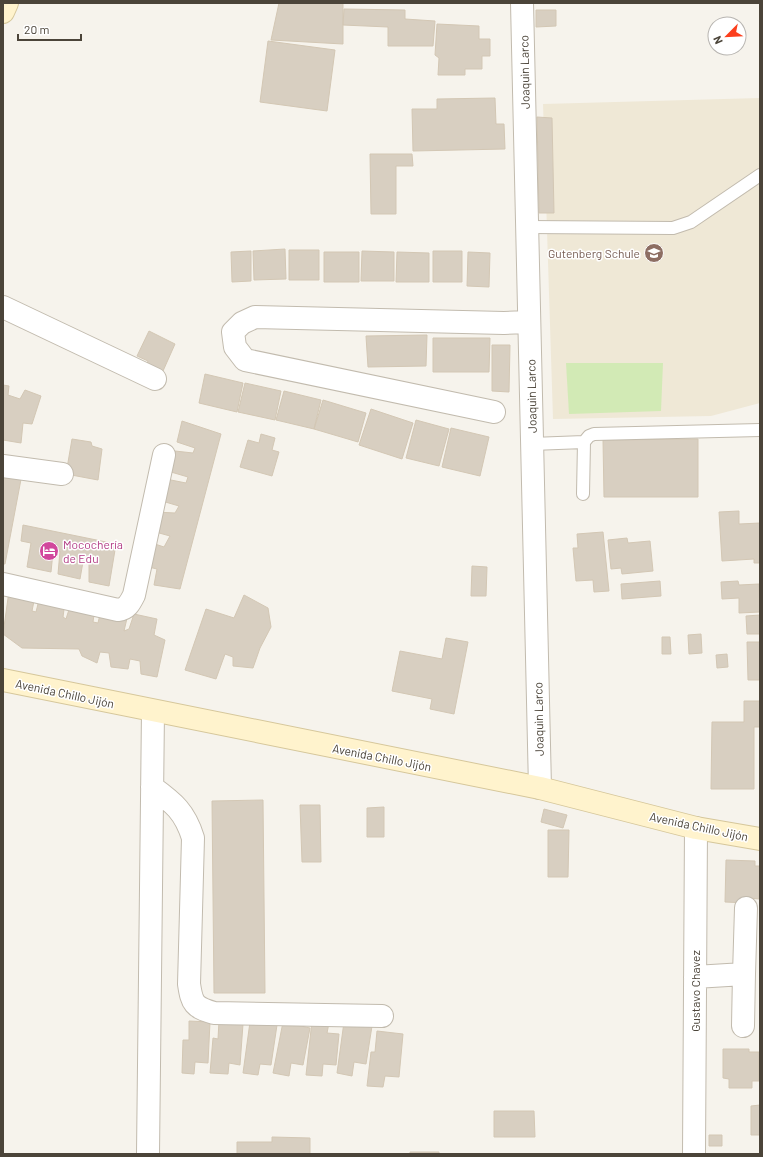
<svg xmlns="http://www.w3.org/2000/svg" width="763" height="1157" viewBox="0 0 763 1157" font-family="Barlow,sans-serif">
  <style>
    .education { fill: #efe8d6 }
    .green { fill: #d2eab5 }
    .building { fill: #d8cfc1; stroke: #d3c7b4 }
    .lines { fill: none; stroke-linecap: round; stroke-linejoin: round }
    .lane-casing { stroke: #c2bbae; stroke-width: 14 }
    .street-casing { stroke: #c2bbae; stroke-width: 24 }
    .secondary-casing { stroke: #d6c79b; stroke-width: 24 }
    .lane { stroke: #fff; stroke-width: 12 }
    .street { stroke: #fff; stroke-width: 22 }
    .secondary { stroke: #fff3cd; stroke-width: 22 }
    .labels { text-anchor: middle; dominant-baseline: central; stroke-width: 3; stroke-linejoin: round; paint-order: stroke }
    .street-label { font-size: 12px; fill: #4b4439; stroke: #fff }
    .education-label { font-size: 12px; fill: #785e54; stroke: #fff; text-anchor: end }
    .hotel-label { font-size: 12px; fill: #b23c85; stroke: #fff; text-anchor: start }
  </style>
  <rect width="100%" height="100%" fill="#f6f3ec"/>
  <path class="education" d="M 760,98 L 760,403 L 711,416 L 553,419 L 543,104 Z"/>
  <path class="green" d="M 566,363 L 663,363 L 661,411 L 569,414 Z"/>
  <path class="building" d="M 279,3 L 343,3 L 343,44 L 271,40 Z
    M 344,9 L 405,10 L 405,19 L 435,21 L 433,46 L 388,46 L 388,27 L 343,25 Z
    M 536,10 L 556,10 L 556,26 L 536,27 Z
    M 437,24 L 479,26 L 479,39 L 490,39 L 490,56 L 482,56 L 482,69 L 465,69 L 465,75 L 438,75 L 439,58 L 435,55 Z
    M 268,41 L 335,50 L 327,111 L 260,102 Z
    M 495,98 L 496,124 L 504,124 L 505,149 L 413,151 L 412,109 L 437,109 L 437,99 Z
    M 537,117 L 552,118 L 554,213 L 539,213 Z
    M 370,154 L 412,154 L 413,166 L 396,166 L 396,214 L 371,214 Z
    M 285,249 L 286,279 L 254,280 L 253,251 Z
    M 289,250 L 319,250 L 319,280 L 289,280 Z
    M 251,251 L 251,281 L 232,282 L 231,252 Z
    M 362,251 L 394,252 L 394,281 L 361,281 Z
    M 433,251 L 462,251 L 462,282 L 433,282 Z
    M 324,252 L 359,252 L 359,282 L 324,282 Z
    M 397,252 L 429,253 L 429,282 L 396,282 Z
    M 468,252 L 490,253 L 489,287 L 467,286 Z
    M 149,331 L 175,344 L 163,371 L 147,364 L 148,361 L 137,356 Z
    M 427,335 L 426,366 L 368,367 L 366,336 Z
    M 433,338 L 490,338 L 489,372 L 433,372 Z
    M 492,345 L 510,345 L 509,392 L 492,391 Z
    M 205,374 L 243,383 L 237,412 L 199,403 Z
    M 245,383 L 281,391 L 275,420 L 238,412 Z
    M 3,385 L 9,386 L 8,395 L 20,399 L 25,390 L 41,396 L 32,424 L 23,423 L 21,443 L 3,440 Z
    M 284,391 L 321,400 L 314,429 L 276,420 Z
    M 323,400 L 366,413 L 358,442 L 314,429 Z
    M 371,409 L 413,423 L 402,459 L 359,445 Z
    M 416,420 L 449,429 L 439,466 L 406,458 Z
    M 182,421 L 221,434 L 180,589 L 154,585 L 157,569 L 140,565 L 149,542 L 164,547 L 170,536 L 152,531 L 156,512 L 175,513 L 179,506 L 162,501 L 166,479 L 186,483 L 188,477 L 171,472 L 175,451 L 193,453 L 195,448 L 177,442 Z
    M 451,428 L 489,437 L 480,476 L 442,467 Z
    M 261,434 L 275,438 L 272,450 L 279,452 L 272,476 L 240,467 L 248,440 L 259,443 Z
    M 72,439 L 91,442 L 92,446 L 102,449 L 98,480 L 66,474 Z
    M 698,439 L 698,497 L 604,497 L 603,440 Z
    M 3,470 L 22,474 L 5,564 L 3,564 Z
    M 739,511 L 739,524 L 760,523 L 760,563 L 754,563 L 754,559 L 722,561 L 719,512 Z
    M 23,525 L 116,544 L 109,586 L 89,582 L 89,557 L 84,556 L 80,579 L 58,574 L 60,551 L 53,552 L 51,572 L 27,567 L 31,543 L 21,541 Z
    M 603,532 L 609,591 L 594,592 L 593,580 L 576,581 L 573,548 L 578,548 L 577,534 Z
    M 627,538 L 628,543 L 650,541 L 653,571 L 622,574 L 621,568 L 611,569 L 608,540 Z
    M 472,566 L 487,567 L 486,596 L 471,596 Z
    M 660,581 L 661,596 L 622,599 L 621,584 Z
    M 738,581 L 739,585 L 759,584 L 760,612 L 739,613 L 739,598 L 722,599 L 721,582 Z
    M 9,591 L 35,596 L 32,611 L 36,612 L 40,596 L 65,602 L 63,617 L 66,619 L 72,600 L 95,608 L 93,622 L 98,623 L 101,610 L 128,614 L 124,631 L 129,629 L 134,614 L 157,619 L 154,635 L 165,640 L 157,677 L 141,674 L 140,661 L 130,659 L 128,669 L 111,667 L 109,653 L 100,652 L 97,663 L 82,656 L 79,649 L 22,648 L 3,634 Z
    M 244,595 L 268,608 L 271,627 L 260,648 L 253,668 L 233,666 L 233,657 L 225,654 L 216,679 L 185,670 L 206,609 L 234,618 Z
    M 760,615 L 760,634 L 747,634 L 746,616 Z
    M 701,634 L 702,653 L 689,654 L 688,635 Z
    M 662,637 L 670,637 L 671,654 L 662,654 Z
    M 446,638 L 468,642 L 454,714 L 430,709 L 432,699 L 392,691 L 400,651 L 442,659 Z
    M 747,642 L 760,642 L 760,680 L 748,680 Z
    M 727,654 L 728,667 L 717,668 L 716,655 Z
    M 744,701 L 760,701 L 760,727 L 754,727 L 754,789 L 711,789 L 712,722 L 744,722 Z
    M 263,800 L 265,993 L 214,993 L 212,801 Z
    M 300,805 L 320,805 L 321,862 L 302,862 Z
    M 384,807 L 384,837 L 367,837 L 367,808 Z
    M 544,809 L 567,815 L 563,828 L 541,822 Z
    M 548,830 L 569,830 L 568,877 L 548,877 Z
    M 726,860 L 755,861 L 755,866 L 760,866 L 759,899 L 749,898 L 749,903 L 725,902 Z
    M 189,1021 L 210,1022 L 208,1063 L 195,1062 L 194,1074 L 182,1073 L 183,1040 L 189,1040 Z
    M 219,1021 L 243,1024 L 240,1065 L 229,1063 L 228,1074 L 210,1073 L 213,1038 L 218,1039 Z
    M 312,1021 L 329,1023 L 327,1033 L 339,1034 L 336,1065 L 323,1064 L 322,1076 L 306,1075 Z
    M 250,1022 L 277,1025 L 271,1065 L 260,1064 L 258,1075 L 243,1073 Z
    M 283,1022 L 310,1028 L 303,1065 L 291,1063 L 289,1076 L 273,1073 Z
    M 344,1022 L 372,1026 L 366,1064 L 354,1062 L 352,1076 L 337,1073 Z
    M 377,1031 L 403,1034 L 399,1077 L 385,1076 L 383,1087 L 367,1086 L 371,1052 L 375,1052 Z
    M 723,1049 L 749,1049 L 749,1052 L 759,1052 L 759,1081 L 752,1081 L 752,1088 L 729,1088 L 729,1079 L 723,1078 Z
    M 760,1105 L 760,1135 L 751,1135 L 751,1106 Z
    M 494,1111 L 534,1111 L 535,1137 L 494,1137 Z
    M 709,1135 L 722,1135 L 722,1146 L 709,1146 Z
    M 272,1137 L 310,1138 L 310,1154 L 237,1154 L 237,1142 L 272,1142 Z
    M 410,1152 L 439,1152 L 439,1154 L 410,1154 Z"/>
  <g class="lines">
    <defs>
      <path id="lane" d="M 528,227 L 673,228 L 691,222 L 760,175
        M 584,442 L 589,436 L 594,434 L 760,430
        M 532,444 L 584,442 L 583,494"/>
      <path id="street" d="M 522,3 L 540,788
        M 3,307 L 155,379
        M 494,412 L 245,360 L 235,347 L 233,332 L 242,323 L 255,317 L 504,323 L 529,322
        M 3,466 L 62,474
        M 3,584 L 118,610 C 127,609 130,603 134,595 L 164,455
        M 152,787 C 174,803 185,812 193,838 L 189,984 C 192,1004 194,1007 214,1013 L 382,1016
        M 744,974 L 746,908
        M 695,977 L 744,974 L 743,1026
        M 148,1154 L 153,711
        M 694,1154 L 696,828"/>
      <path id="secondary" d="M 3,12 L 7,3
        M 3,680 L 540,788 L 696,828 L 760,839"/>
    </defs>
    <use href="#lane" class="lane-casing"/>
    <use href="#street" class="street-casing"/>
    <use href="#secondary" class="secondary-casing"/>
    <use href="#lane" class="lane"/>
    <use href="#street" class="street"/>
    <use href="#secondary" class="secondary"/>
  </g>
  <defs>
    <symbol id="school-disc" viewBox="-11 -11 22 22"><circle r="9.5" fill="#8d6e63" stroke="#fff"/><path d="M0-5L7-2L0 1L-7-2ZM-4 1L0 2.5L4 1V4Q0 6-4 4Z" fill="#fff"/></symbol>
    <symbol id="hotel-disc" viewBox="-11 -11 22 22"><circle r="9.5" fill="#d1479c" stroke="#fff"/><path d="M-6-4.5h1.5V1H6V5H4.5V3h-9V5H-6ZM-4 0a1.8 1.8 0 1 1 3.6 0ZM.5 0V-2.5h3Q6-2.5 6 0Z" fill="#fff"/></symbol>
  </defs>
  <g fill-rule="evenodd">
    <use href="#school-disc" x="643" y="242" width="22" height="22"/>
    <use href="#hotel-disc" x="38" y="540" width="22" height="22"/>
  </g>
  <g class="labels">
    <g class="street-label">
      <text transform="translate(524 72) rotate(-91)">Joaquìn Larco</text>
      <text transform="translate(531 396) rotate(-91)">Joaquìn Larco</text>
      <text transform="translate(65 693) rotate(12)">Avenida Chillo Jijón</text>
      <text transform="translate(538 719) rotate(-91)">Joaquìn Larco</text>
      <text transform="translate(382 757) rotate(11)">Avenida Chillo Jijón</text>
      <text transform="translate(699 826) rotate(12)">Avenida Chillo Jijón</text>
      <text transform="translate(695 991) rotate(-90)">Gustavo Chavez</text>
    </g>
    <g class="education-label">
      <text x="640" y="253">Gutenberg Schule</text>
    </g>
    <g class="hotel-label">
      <text x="63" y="544">Mocochería<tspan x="63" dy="14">de Edu</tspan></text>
    </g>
  </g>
  <rect width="763" height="1157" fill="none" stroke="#4b4439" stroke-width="8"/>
  <g transform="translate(727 36) rotate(246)"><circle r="19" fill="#ffffff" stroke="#b7b4b0"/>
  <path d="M0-3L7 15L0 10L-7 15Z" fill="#fc3f1d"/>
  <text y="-6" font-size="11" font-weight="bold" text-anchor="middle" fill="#4b4439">N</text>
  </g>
  <path d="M18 34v6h63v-6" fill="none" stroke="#4b4439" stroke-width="2"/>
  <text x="24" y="34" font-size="12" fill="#4b4439" stroke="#ffffff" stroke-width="3" paint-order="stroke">20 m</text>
</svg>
